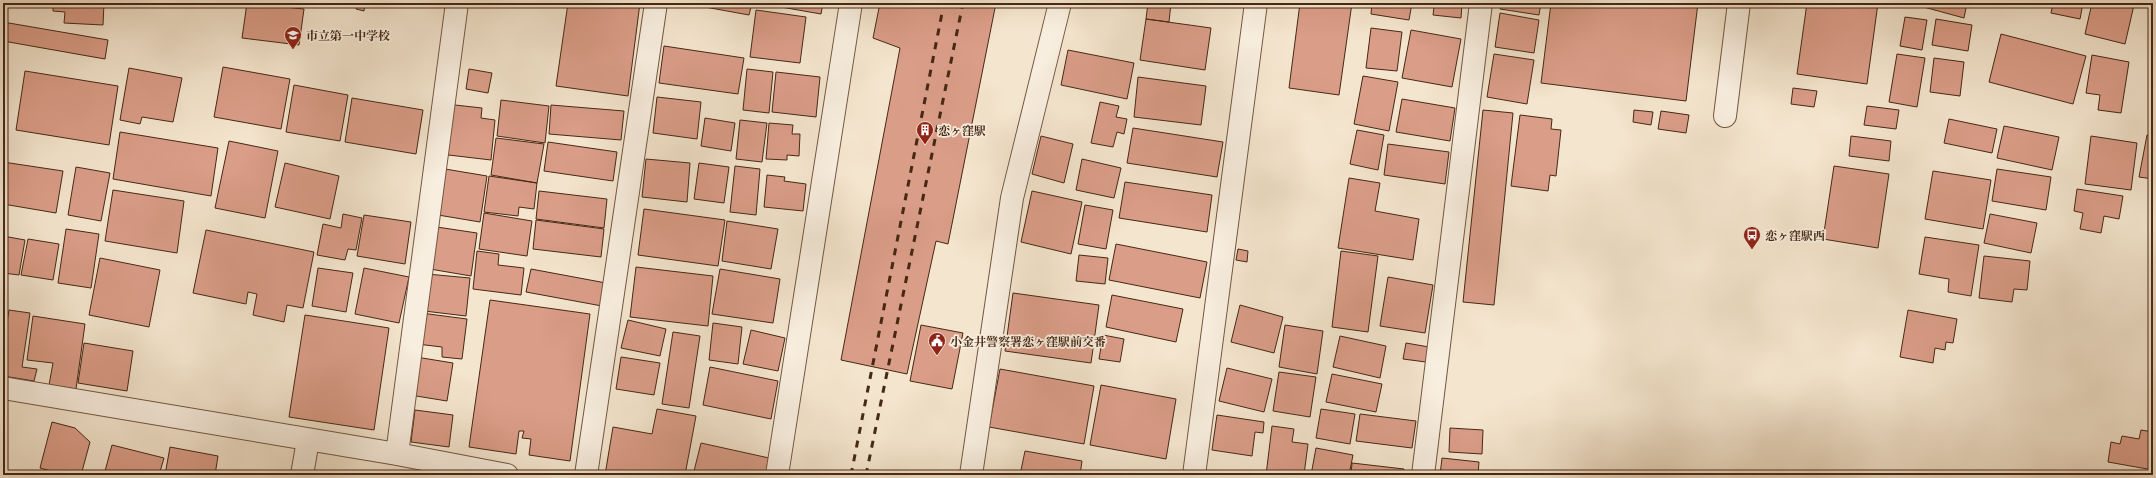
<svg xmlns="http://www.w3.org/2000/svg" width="2156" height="478" viewBox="0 0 2156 478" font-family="'Libre Caslon Text','Noto Serif JP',serif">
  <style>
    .building { fill: #da9d88; stroke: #462814 }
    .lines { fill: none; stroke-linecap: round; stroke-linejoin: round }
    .minor-casing { stroke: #725742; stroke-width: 24 }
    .tertiary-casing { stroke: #725742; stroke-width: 24 }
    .minor { stroke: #f8eedf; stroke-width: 22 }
    .tertiary { stroke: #f8eedf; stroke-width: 22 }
    .rail { stroke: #462814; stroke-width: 3; stroke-dasharray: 7 7; stroke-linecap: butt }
    .labels { text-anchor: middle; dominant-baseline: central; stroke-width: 3.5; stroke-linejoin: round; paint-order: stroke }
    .poi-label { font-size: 12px; font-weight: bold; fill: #462814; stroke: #f8eedf; text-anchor: start }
  </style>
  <rect width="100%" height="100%" fill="#f4e5ce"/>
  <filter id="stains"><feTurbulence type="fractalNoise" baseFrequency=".005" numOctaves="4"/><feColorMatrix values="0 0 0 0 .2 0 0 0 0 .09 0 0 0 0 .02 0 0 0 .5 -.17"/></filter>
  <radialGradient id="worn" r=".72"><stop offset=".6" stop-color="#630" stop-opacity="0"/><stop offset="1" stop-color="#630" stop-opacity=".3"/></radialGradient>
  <path class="building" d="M 53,3 L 104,3 L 103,25 L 64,23 L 65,12 L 53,11 Z
    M 247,3 L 304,9 L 299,45 L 242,38 Z
    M 357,3 L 365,3 L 364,11 L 356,9 Z
    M 568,3 L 640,3 L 628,96 L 556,86 Z
    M 683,3 L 752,3 L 749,15 Z
    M 758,3 L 823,3 L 821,14 Z
    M 880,3 L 996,3 L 948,244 L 936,241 L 907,374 L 841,360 L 900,48 L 873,38 Z
    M 1148,3 L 1171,3 L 1169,22 L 1146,19 Z
    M 1300,3 L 1352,3 L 1339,95 L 1289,88 Z
    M 1372,3 L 1412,3 L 1409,20 L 1371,14 Z
    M 1431,3 L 1462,3 L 1461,18 L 1433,15 L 1434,7 L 1430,7 Z
    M 1501,3 L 1541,3 L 1539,15 L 1500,9 Z
    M 1551,3 L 1698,3 L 1686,101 L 1541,83 Z
    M 1807,3 L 1878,3 L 1867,84 L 1797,74 Z
    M 1909,3 L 1967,3 L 1964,18 Z
    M 2053,3 L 2083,3 L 2080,19 L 2051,13 Z
    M 2092,3 L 2124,3 L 2134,5 L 2125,44 L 2085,34 Z
    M 756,10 L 806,17 L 800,63 L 750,57 Z
    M 1500,13 L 1539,20 L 1534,53 L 1495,47 Z
    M 1905,17 L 1927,20 L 1922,50 L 1900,46 Z
    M 1146,19 L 1211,28 L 1205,70 L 1140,60 Z
    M 1936,19 L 1972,25 L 1968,51 L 1932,45 Z
    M 3,22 L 108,40 L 105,59 L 3,41 Z
    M 1371,28 L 1402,32 L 1397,71 L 1366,68 Z
    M 1411,30 L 1461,39 L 1452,87 L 1402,78 Z
    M 2001,34 L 2086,56 L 2073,104 L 1989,82 Z
    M 664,46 L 744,58 L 738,94 L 659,83 Z
    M 1068,50 L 1134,63 L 1127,99 L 1061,85 Z
    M 1494,54 L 1534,60 L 1527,104 L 1487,97 Z
    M 1897,54 L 1925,58 L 1917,107 L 1889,102 Z
    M 2092,55 L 2129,62 L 2121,113 L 2098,110 L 2100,95 L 2086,93 Z
    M 1934,58 L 1964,62 L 1960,96 L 1930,92 Z
    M 223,67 L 290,79 L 281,129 L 214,117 Z
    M 129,68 L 182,78 L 173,122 L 142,117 L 140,124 L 120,120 Z
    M 469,69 L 492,73 L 488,93 L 466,89 Z
    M 747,69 L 773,72 L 769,113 L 743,110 Z
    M 25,71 L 118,86 L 109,145 L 16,130 Z
    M 776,72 L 820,77 L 816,117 L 772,112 Z
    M 1363,76 L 1398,82 L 1389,131 L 1354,124 Z
    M 1138,77 L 1206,86 L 1201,125 L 1134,117 Z
    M 294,85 L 348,95 L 340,141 L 286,132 Z
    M 1793,88 L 1817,91 L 1814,107 L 1791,104 Z
    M 657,97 L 701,102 L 697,139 L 653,133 Z
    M 352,98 L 423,110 L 416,154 L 345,142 Z
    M 1402,99 L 1455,108 L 1450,141 L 1396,132 Z
    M 501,100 L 549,106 L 545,143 L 497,136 Z
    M 1100,102 L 1119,106 L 1116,117 L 1127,119 L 1124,134 L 1117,132 L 1113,147 L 1091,143 Z
    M 446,104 L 482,108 L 481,118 L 495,120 L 491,160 L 440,154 Z
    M 551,105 L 624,111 L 621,140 L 549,134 Z
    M 1867,106 L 1899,110 L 1896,129 L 1864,125 Z
    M 1483,110 L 1513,113 L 1494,305 L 1463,302 Z
    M 1634,110 L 1653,112 L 1651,125 L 1633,122 Z
    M 1661,111 L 1689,115 L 1686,133 L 1658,129 Z
    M 1520,115 L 1552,119 L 1551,129 L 1561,130 L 1556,176 L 1550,175 L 1548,191 L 1511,186 Z
    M 705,118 L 735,123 L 731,151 L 701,146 Z
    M 1949,119 L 1997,129 L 1992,153 L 1944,143 Z
    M 740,120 L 767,123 L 762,162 L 736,159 Z
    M 769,123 L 793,125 L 792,134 L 800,134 L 799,156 L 787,155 L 787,160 L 766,159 Z
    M 2004,126 L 2059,137 L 2052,170 L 1997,158 Z
    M 1133,128 L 1223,142 L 1217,177 L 1127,163 Z
    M 1357,130 L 1384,135 L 1378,170 L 1350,164 Z
    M 120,132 L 218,148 L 211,196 L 113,179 Z
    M 2147,135 L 2153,136 L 2153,179 L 2139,177 Z
    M 1041,136 L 1073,144 L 1064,183 L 1032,174 Z
    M 1851,136 L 1891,141 L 1889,161 L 1849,156 Z
    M 2091,136 L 2137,143 L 2131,190 L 2085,184 Z
    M 496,138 L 544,144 L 537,183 L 491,175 Z
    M 229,141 L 278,151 L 265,218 L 215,208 Z
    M 548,142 L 617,152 L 613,181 L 544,171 Z
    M 1388,144 L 1449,152 L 1445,184 L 1384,175 Z
    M 646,159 L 690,163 L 687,202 L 642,197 Z
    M 1082,159 L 1121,168 L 1114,198 L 1076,190 Z
    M 3,162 L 63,171 L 56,213 L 3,204 Z
    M 285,163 L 339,176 L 330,219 L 275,207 Z
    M 699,163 L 729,167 L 724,203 L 694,199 Z
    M 735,166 L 760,169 L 756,215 L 730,212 Z
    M 1834,166 L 1889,174 L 1878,248 L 1823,239 Z
    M 76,167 L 110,173 L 101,221 L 68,215 Z
    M 445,169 L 487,176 L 480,222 L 438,215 Z
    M 1997,169 L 2051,177 L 2046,210 L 1992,201 Z
    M 1933,171 L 1991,180 L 1983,229 L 1925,219 Z
    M 767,175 L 785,177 L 784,181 L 806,184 L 803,211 L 764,207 Z
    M 489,176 L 537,183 L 534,209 L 519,207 L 518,216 L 484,212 Z
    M 1349,178 L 1380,183 L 1375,211 L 1419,219 L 1413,260 L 1338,248 Z
    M 1125,182 L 1212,195 L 1207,232 L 1119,218 Z
    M 2077,189 L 2123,196 L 2119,219 L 2104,216 L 2101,233 L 2080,229 L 2083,213 L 2074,211 Z
    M 113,190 L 184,201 L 177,253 L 105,241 Z
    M 539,191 L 607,199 L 604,228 L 536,219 Z
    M 1032,191 L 1082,202 L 1071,254 L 1021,242 Z
    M 1085,205 L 1113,210 L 1106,249 L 1078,244 Z
    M 644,209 L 725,220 L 718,266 L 638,255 Z
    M 484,213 L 532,221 L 527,256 L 479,249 Z
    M 343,214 L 362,218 L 356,250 L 348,249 L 345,260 L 317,255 L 323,224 L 341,228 Z
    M 1990,214 L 2037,223 L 2031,253 L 1984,243 Z
    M 364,215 L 411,222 L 405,264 L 357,256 Z
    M 536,220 L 604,229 L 601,257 L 533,249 Z
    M 727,221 L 778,229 L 771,269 L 722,261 Z
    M 430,226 L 477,233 L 471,276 L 424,268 Z
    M 66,229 L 99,234 L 91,288 L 58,283 Z
    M 206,230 L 314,252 L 303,308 L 287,305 L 284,322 L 253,315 L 257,294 L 248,292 L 246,304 L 193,293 Z
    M 3,236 L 25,240 L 19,275 L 3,273 Z
    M 1925,237 L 1979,245 L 1971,296 L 1948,292 L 1949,279 L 1919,274 Z
    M 28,239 L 59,244 L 53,280 L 21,275 Z
    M 1116,244 L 1207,262 L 1200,298 L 1109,280 Z
    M 1238,249 L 1248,251 L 1247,262 L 1236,260 Z
    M 477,251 L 499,254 L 498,265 L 524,268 L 521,295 L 473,289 Z
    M 1341,251 L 1378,256 L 1368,332 L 1332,327 Z
    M 1079,255 L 1108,258 L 1105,284 L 1076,281 Z
    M 1984,256 L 2030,261 L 2027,290 L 2014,289 L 2012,302 L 1979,298 Z
    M 100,258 L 160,270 L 149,327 L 89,315 Z
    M 636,267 L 713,276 L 708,326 L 630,317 Z
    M 318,268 L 353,273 L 346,312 L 312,306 Z
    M 364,268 L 409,277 L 399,323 L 355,314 Z
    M 531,269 L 606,283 L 602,306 L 526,292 Z
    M 720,269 L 780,279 L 773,323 L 712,314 Z
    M 427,274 L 470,278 L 466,316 L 424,311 Z
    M 1388,277 L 1433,285 L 1425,333 L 1380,326 Z
    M 1013,293 L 1099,305 L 1091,363 L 1005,351 Z
    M 1112,295 L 1183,309 L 1176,342 L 1106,327 Z
    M 490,300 L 590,314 L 570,461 L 529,455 L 531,439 L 522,438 L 524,431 L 519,431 L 516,454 L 469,447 Z
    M 1240,305 L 1283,317 L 1274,353 L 1231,342 Z
    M 9,310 L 30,313 L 22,367 L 37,369 L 34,381 L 3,376 L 3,346 Z
    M 1908,310 L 1957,319 L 1953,343 L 1946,342 L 1945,350 L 1935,348 L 1933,363 L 1900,357 Z
    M 421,313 L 467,319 L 462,359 L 442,357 L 442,347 L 417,344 Z
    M 305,315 L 389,328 L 374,430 L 289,417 Z
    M 33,316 L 85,324 L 76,389 L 49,385 L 53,363 L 27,360 Z
    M 628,320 L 666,329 L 660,356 L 621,348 Z
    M 713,323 L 742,327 L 738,364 L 709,360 Z
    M 921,325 L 963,333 L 952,389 L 910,381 Z
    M 1285,325 L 1323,331 L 1317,374 L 1279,367 Z
    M 751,330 L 785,338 L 778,371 L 743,364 Z
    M 673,332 L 700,336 L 689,408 L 662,404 Z
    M 1103,335 L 1124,339 L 1120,362 L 1099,359 Z
    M 1340,336 L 1386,346 L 1380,378 L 1333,367 Z
    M 84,343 L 133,351 L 127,391 L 78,383 Z
    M 1406,343 L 1429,347 L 1426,362 L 1403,359 Z
    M 416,357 L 453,363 L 447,401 L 410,395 Z
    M 621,357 L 660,363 L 654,395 L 616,389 Z
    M 710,367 L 778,381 L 771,419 L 703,405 Z
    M 1227,368 L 1272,379 L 1264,412 L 1219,401 Z
    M 1000,369 L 1094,386 L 1084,444 L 989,427 Z
    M 1279,372 L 1316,377 L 1310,417 L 1273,411 Z
    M 1332,374 L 1382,384 L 1376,412 L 1326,402 Z
    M 1101,385 L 1176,399 L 1166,459 L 1090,445 Z
    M 657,409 L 696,416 L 685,475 L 605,475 L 613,427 L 652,434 Z
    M 1321,409 L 1355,414 L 1350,444 L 1316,438 Z
    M 415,410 L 453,415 L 449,447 L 411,442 Z
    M 1360,414 L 1416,421 L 1412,448 L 1356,441 Z
    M 1217,415 L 1264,422 L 1263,433 L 1255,432 L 1252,456 L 1212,450 Z
    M 52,422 L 75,428 L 90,442 L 81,475 L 65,475 L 40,468 Z
    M 1272,426 L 1294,429 L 1292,442 L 1308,444 L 1304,475 L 1266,475 Z
    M 1450,428 L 1483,430 L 1482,454 L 1449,452 Z
    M 2141,430 L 2153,432 L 2153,470 L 2108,462 L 2111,442 L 2120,444 L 2122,436 L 2139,439 Z
    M 701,443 L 769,458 L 765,475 L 693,475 Z
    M 112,445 L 164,458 L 159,475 L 152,473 L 152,475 L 104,475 Z
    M 170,447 L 218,456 L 215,475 L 165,475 Z
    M 1316,448 L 1353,455 L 1349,475 L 1311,475 Z
    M 1025,451 L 1082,461 L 1080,475 L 1020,475 Z
    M 1442,458 L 1479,462 L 1478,475 L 1440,475 Z
    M 1352,463 L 1404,469 L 1404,475 L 1351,475 Z
    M 2092,472 L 2112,475 L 2092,475 Z"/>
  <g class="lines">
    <defs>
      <path id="minor" d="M 3,388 L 397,454 L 507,475
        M 397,454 L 457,3
        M 302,475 L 308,440
        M 586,475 L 656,3
        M 777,475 L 851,3
        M 971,475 L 1012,198 L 1060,3
        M 1194,475 L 1256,3
        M 1423,475 L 1481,3"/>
      <path id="tertiary" d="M 1725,116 L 1739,3"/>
    </defs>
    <use href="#minor" class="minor-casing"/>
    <use href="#tertiary" class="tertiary-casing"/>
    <use href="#minor" class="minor"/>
    <use href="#tertiary" class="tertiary"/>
    <path class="rail" d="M 851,475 L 944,3
      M 866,475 L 963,3"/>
  </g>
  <defs>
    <symbol id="school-pin" viewBox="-11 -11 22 30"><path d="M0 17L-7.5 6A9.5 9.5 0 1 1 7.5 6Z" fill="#8f2418" stroke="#f8eedf"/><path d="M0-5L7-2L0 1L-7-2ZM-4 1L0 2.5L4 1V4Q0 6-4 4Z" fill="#fff"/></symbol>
    <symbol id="building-pin" viewBox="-11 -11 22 30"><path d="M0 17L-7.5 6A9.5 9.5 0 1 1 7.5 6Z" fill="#8f2418" stroke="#f8eedf"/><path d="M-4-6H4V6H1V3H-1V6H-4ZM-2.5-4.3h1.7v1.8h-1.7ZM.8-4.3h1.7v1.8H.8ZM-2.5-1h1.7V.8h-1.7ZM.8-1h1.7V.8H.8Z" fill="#fff"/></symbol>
    <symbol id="bus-pin" viewBox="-11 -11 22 30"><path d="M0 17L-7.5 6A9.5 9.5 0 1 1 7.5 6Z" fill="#8f2418" stroke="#f8eedf"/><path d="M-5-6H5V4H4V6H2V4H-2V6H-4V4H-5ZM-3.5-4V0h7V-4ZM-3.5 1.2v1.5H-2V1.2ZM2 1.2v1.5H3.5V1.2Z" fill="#fff"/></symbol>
    <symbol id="civic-pin" viewBox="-11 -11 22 30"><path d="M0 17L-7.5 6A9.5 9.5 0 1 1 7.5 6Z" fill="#8f2418" stroke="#f8eedf"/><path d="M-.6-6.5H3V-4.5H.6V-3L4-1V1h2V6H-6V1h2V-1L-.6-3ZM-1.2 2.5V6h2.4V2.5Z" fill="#fff"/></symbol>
  </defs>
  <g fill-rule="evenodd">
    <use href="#school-pin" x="283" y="25" width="20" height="27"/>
    <use href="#building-pin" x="915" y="120" width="20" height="27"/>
    <use href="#bus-pin" x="1742" y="225" width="20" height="27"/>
    <use href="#civic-pin" x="927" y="331" width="20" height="27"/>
  </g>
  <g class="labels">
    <g class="poi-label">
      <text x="306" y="35">市立第一中学校</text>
      <text x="938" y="130">恋ヶ窪駅</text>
      <text x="1765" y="235">恋ヶ窪駅西</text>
      <text x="950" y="341">小金井警察署恋ヶ窪駅前交番</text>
    </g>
  </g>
  <rect width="2156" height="478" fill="none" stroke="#f4e5ce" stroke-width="16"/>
  <rect x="4" y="4" width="2148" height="470" fill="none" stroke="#462814" stroke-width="2"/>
  <rect x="8" y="8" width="2140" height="462" fill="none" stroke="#462814"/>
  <rect width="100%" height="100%" filter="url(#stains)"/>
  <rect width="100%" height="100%" fill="url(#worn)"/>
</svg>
